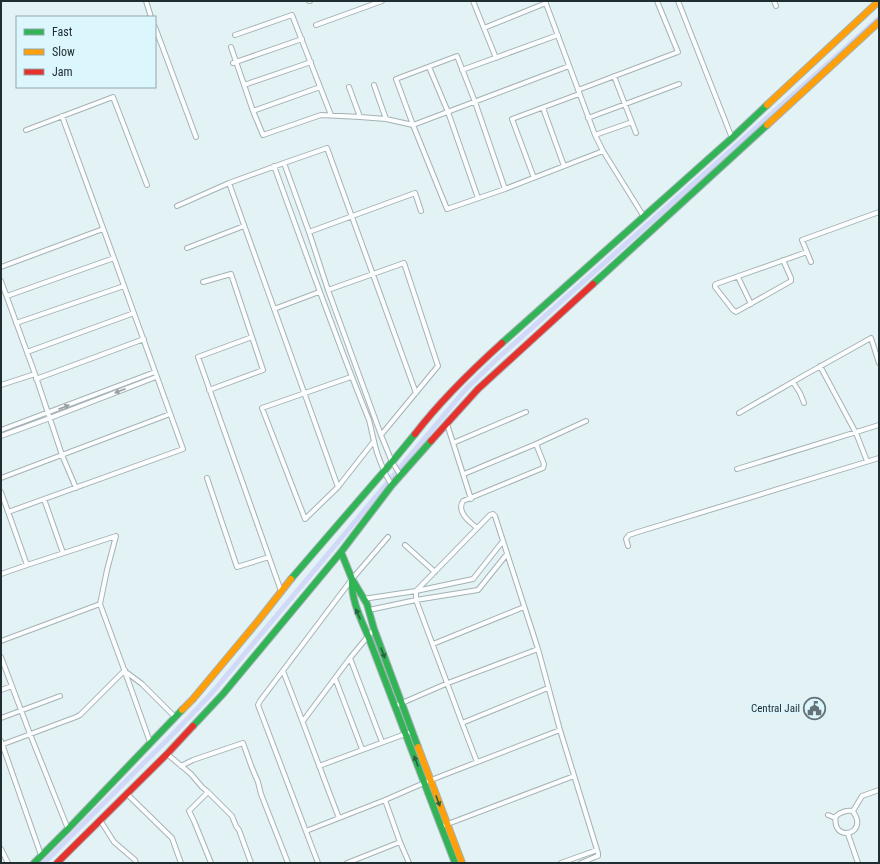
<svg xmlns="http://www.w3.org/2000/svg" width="880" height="864" viewBox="0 0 880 864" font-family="'Roboto Condensed',sans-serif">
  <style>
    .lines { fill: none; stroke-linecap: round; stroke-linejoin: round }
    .canal { stroke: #d0d9f8; stroke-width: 5 }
    .street-casing { stroke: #a5b2b5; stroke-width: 6 }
    .fast-casing { stroke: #a5b2b5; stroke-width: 8 }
    .slow-casing { stroke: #a5b2b5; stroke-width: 8 }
    .jam-casing { stroke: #a5b2b5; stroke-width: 8 }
    .street { stroke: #fbfdfe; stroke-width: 4 }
    .fast { stroke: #30b455; stroke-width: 6 }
    .slow { stroke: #ff9f0a; stroke-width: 6 }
    .jam { stroke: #e5322d; stroke-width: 6 }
    .oneway { fill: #99a0a2 }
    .oneway2 { fill: #27643f }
    .labels { text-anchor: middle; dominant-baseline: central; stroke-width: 3.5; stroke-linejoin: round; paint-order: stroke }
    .poi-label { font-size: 11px; fill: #212e31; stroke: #dbf6fd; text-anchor: end }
  </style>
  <rect width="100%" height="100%" fill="#e3f2f5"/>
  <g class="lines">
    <path class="canal" d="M 44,863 L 176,731 L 211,694 L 465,390 L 498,358 L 879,18"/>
    <defs>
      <path id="street" d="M 146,1 L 151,17
        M 309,1 L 310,1
        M 473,1 L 496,58
        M 545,1 L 595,135 L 603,151 L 644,217
        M 678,1 L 732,138
        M 774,1 L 776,6
        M 316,25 L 382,1
        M 155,27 L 196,137
        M 484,28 L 546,3
        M 235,35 L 292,15 L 331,115
        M 231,47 L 253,111 L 263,135 L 321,115 L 360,117 L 386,119 L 413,125 L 569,66
        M 233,63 L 302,39
        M 429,67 L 448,112 L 478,198
        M 462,70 L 558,35
        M 614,76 L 636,133
        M 244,85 L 311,62
        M 374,85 L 386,119
        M 349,87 L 360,117
        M 578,90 L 678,52 L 657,1
        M 543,108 L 564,166
        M 253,111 L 320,87
        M 588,118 L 679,84
        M 26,130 L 113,97 L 147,185
        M 595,135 L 632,122
        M 284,163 L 327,148 L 416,393
        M 274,166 C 305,251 335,336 369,420 C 371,427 372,434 374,441 C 376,452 385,476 392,485
        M 534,178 L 512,119 L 579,94
        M 229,183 L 338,487
        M 505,189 L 475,102 L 457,56 L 396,79 L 413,125 L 447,209 L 505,189 L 603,151
        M 177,206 L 229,183 L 284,163 L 309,232 L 328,290 L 381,435 L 392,462 L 401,476
        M 309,232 L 415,193 L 421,211
        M 187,248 L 244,226
        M 783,260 L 791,278 L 791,281 L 736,312 L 733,310 L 715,287 L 715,285 L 716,284 L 807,252
        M 811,262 L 802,240 L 879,212
        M 1,267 L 103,229
        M 738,277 L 751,304
        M 1,281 L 35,374 L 62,455 L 76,488
        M 203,282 L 231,274 L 263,370 L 209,390
        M 328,290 L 404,263 L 438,366 L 381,435
        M 7,296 L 114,258
        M 274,309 L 319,292
        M 16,323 L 124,286
        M 252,337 L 198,357 L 281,591
        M 27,352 L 134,313
        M 820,366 L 856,433 L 867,461
        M 351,377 L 262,408 L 305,519 L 338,487 L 374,441
        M 36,379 L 144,339
        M 793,382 L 800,393 L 804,403
        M 1,385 L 35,374
        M 739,413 L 803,376 L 871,338 L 879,363
        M 447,424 L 471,499
        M 1,430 L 155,372
        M 1,436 L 50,418 L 156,377
        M 453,443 L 526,412
        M 737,469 L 879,425
        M 464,474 L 536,444 L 586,421
        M 1,478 L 170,414
        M 207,478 L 237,567 L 269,557
        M 1,492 L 27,565
        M 44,499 L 63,553
        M 8,512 L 183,449 L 114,258 L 62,116
        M 477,528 C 470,522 456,512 463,501 L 543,468 L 544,464 L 536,444
        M 116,536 L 107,570 L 100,604 L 125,672 L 150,742
        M 405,545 L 435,572
        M 628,546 L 626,539 L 629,535 L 638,532 L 879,458
        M 1,574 L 27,565 L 116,536
        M 363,599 L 416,591 L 473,579 L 503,541
        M 369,610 L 416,600 L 478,590 L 507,554
        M 1,641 L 100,604
        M 433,644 L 524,607
        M 1,657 L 30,734 L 68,829
        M 350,658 L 382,742
        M 283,671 C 302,719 320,769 339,818
        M 126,672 L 142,684 L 175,717
        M 335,678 L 362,749
        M 1,690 L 12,686
        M 395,706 L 448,683 L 538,649
        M 1,718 L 60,696
        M 303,721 L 350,658 L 374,629
        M 462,723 L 548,688
        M 1,741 L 41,855
        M 1,745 L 76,717 L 80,715 L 125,670
        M 167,754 L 191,774 L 202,787 L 208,792 L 232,816 L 236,826 L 239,830 L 251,863
        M 477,762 L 462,723 L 416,600 L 416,591 L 490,515 L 493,514 L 495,516 L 538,649 L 560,730 L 598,853 L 598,856 L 595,857 L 581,863
        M 181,766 L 193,760 L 243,743 L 252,768 L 258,782 L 261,794 L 288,863
        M 319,766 L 408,733
        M 208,792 L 189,811 L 194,821 L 211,863
        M 127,794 L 172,838 L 181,863
        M 385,800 L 400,842 L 409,863
        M 853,811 C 847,810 841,812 836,816 C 831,839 860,837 857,820 C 857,817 854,814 853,811 L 862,796 L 879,790
        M 828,815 L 835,818
        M 100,820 L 114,842 L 135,860 L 136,863
        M 445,825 L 574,776
        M 306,831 L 385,800 L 431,780 L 560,730
        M 848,834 L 858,863
        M 1,849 L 8,863
        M 318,863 L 258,705 L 260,701 L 352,579 L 388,537
        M 347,863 L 400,842
        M 561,863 L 597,850"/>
      <path id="fast" d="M 593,284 L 767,125
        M 502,343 L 732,138 L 767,105
        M 341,552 L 352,579 L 367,604 L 374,629 L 418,747
        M 291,579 L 392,462 L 415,434
        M 352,579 C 351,600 360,617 368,636 L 455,863
        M 193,726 L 223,694 L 341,552 L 392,485 L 431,441
        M 34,863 L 68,829 L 182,710"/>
      <path id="slow" d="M 767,105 L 879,1
        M 767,125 L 879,22
        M 182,710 L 193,699 L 258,621 L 291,579
        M 418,747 L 462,863"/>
      <path id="jam" d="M 415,434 C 441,400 471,371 502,343
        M 431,441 L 478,389 L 593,284
        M 57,863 L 167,754 L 193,726"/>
    </defs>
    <use href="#street" class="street-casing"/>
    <use href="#fast" class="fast-casing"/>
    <use href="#slow" class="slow-casing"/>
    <use href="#jam" class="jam-casing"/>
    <use href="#street" class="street"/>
    <use href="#fast" class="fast"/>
    <use href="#slow" class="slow"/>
    <use href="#jam" class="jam"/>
  </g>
  <defs><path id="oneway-solid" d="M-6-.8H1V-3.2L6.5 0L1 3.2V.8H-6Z"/></defs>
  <g class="oneway">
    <use href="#oneway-solid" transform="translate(120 391) rotate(159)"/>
    <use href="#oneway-solid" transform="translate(64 407) rotate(-21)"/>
  </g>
  <g class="oneway2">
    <use href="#oneway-solid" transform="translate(358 614) rotate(-114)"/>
    <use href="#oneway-solid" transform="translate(383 653) rotate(69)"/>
    <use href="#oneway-solid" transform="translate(416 761) rotate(-111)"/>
    <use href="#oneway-solid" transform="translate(438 801) rotate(70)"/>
  </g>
  <defs>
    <symbol id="civic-ring" viewBox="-11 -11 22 22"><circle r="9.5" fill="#dbf6fd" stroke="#657376" stroke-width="1.5"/><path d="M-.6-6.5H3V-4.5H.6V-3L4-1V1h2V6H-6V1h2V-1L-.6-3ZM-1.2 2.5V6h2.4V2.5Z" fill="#657376"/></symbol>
  </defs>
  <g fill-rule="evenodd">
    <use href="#civic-ring" x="802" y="696" width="25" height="25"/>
  </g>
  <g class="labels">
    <g class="poi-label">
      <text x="800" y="708">Central Jail</text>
    </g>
  </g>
  <rect width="880" height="864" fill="none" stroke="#212e31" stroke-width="4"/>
  <rect x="16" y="16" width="140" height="72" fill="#dbf6fd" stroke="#91a6ab"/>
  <rect x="24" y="29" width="20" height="6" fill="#30b455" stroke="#91a6ab"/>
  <text x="52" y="36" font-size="12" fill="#212e31">Fast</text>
  <rect x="24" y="49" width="20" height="6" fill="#ff9f0a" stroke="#91a6ab"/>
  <text x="52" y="56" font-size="12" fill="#212e31">Slow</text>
  <rect x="24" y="69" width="20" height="6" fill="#e5322d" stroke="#91a6ab"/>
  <text x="52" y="76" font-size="12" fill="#212e31">Jam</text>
</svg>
